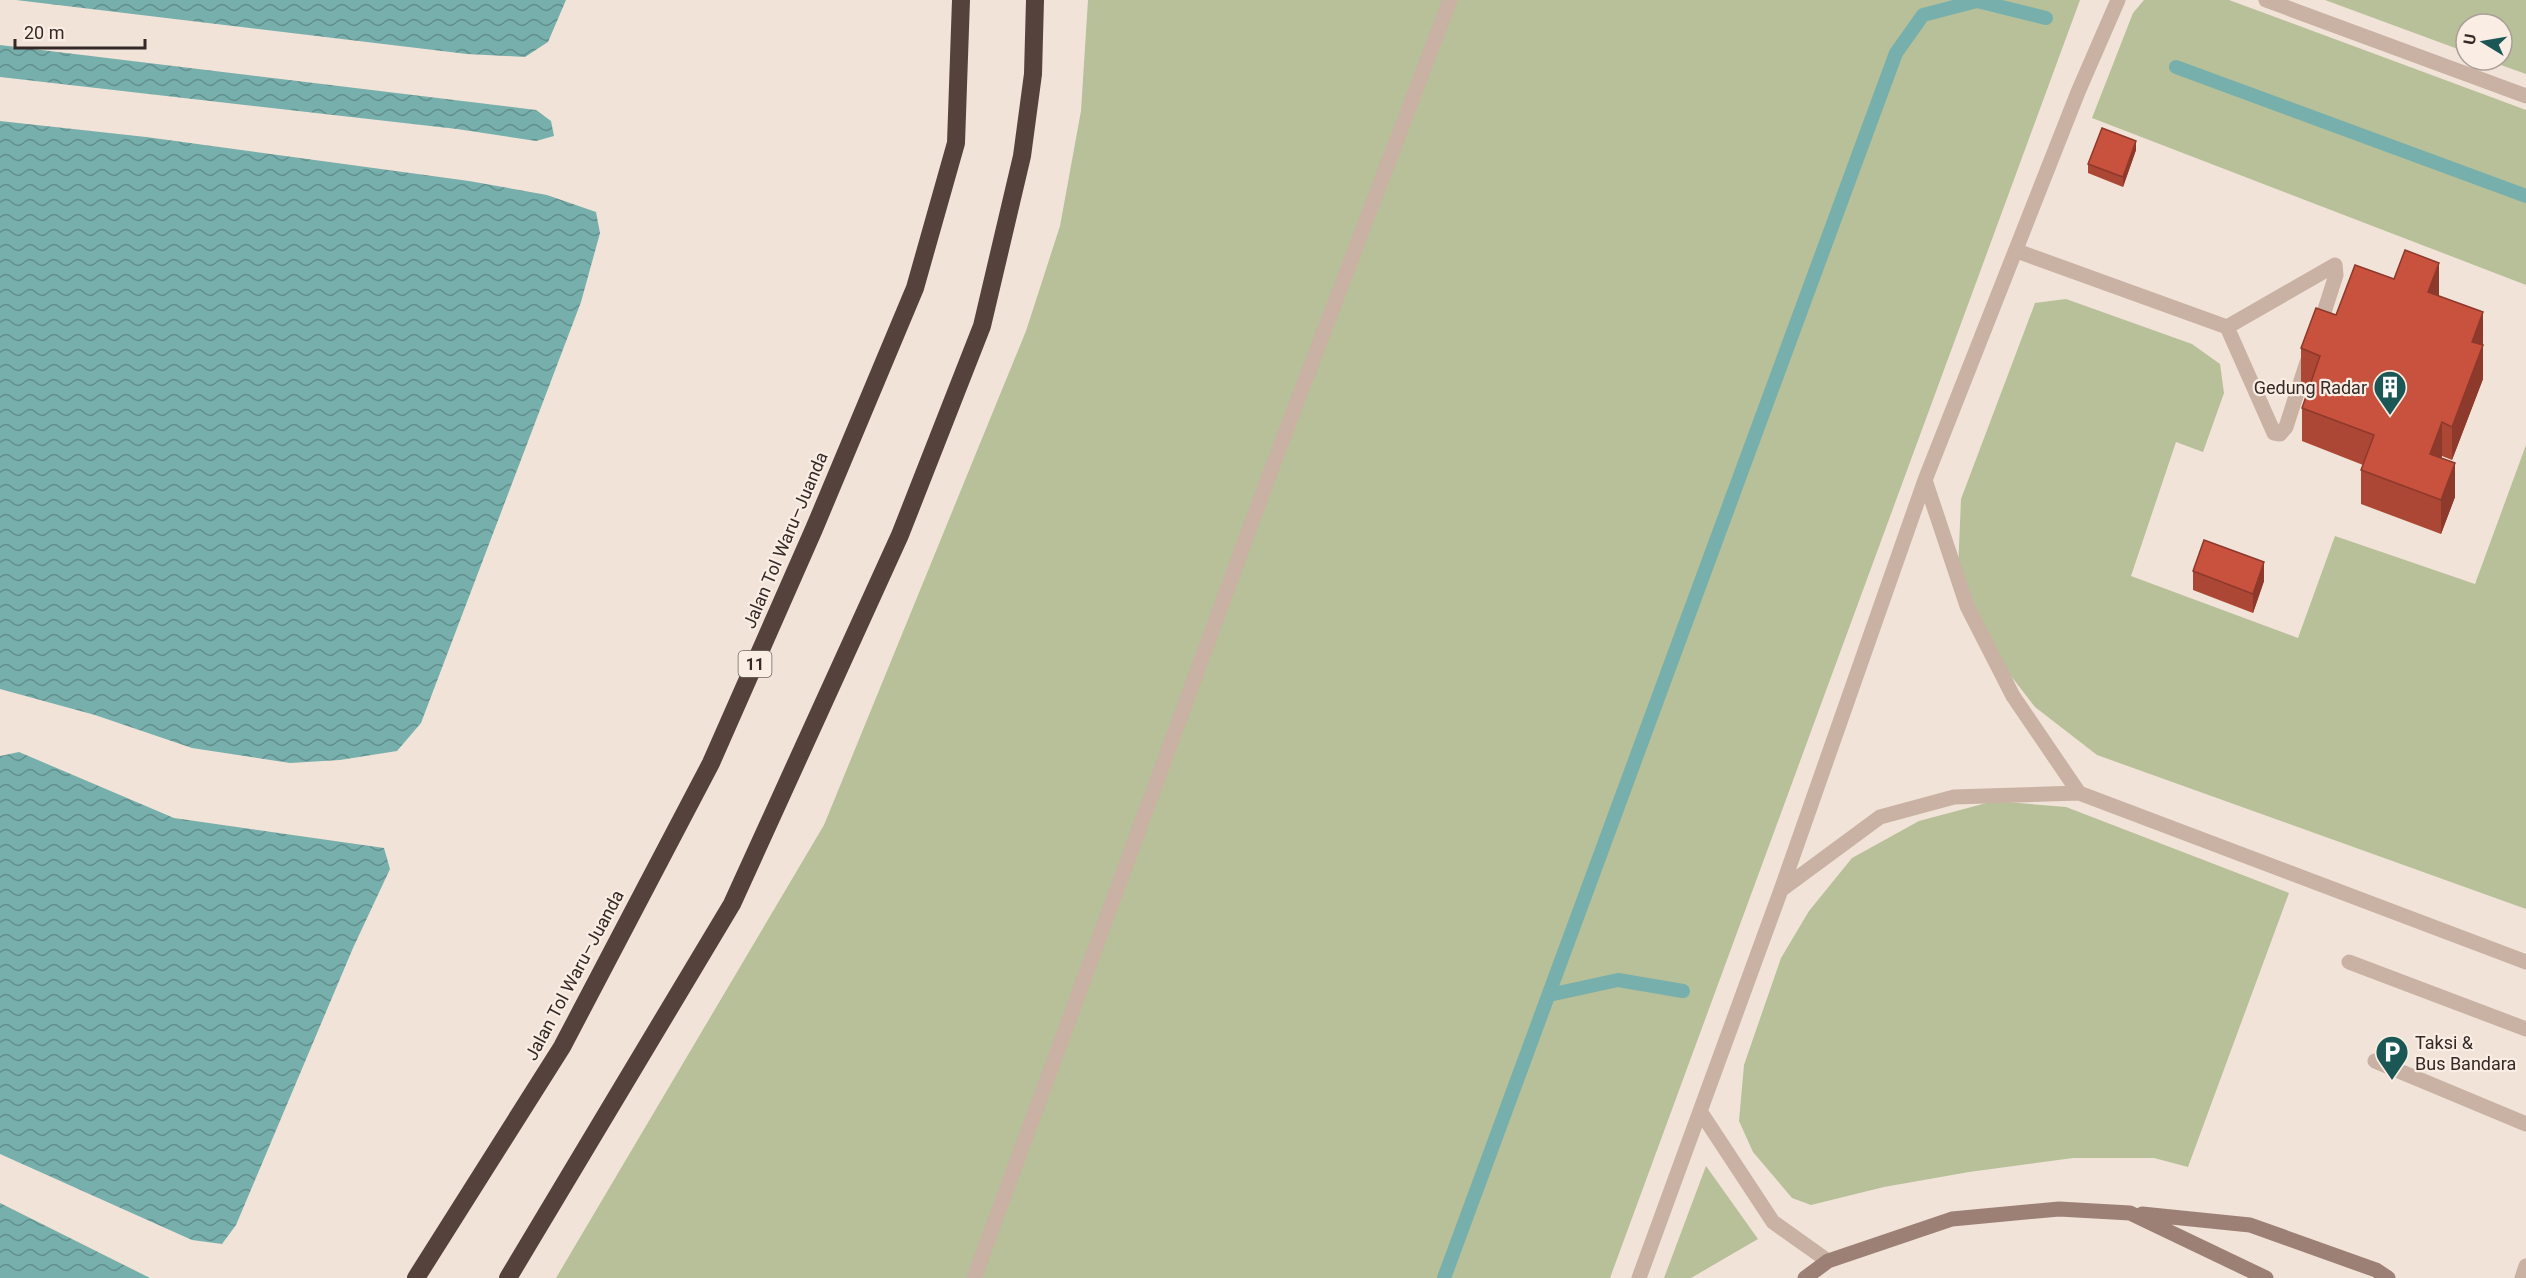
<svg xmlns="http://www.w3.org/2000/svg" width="2526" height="1278" viewBox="0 0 2526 1278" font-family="Roboto,sans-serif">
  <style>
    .grass { fill: #b7c098 }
    .water { fill: url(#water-waves) }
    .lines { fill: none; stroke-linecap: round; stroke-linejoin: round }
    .stream { stroke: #76afac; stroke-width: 14 }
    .lane { stroke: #c9b1a4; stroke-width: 15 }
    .secondary { stroke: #9d8075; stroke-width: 15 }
    .highway { stroke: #56423c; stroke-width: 18 }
    .wall { fill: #ad4735 }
    .shaded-wall { fill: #8d392b }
    .building { fill: #c9523e; stroke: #8d392b; stroke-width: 1.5 }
    .labels { text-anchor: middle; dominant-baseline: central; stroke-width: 4.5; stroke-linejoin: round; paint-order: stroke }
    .shield { fill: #f9ede4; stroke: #6f645f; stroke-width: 1.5 }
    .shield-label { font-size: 16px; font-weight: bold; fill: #342926 }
    .poi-label { font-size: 18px; fill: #342926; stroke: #f9ede4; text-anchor: end }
    .street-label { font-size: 18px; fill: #342926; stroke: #f9ede4 }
  </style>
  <defs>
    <pattern id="water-waves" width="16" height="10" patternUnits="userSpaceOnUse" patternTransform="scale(1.5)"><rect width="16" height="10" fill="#76afac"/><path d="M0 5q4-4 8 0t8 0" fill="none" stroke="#628e8c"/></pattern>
  </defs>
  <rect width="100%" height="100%" fill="#f1e3d8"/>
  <path class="grass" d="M 1088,0 L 2080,0 L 1610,1278 L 556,1278 L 824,825 L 1026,331 L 1060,226 L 1081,111 Z
    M 2144,0 L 2229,0 L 2526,110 L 2526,285 L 2092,118 L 2133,13 Z
    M 2325,0 L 2526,0 L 2526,74 L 2487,60 L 2502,60 L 2502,24 L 2466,24 L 2466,52 Z
    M 2066,299 L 2192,344 L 2220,364 L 2224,393 L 2203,452 L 2176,442 L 2131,576 L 2298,638 L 2335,536 L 2475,584 L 2526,445 L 2526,909 L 2097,755 L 2035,707 L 1987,645 L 1958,571 L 1961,499 L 2035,303 Z
    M 1994,801 L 2066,807 L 2289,893 L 2188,1167 L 2154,1158 L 2073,1158 L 1969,1172 L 1884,1187 L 1811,1205 L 1792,1198 L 1753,1152 L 1739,1121 L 1744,1065 L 1781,958 L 1809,911 L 1852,858 L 1919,821 Z
    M 1706,1166 L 1758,1239 L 1691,1278 L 1664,1278 Z"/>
  <path class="water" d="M 16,0 L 566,0 L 548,42 L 525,57 L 467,54 Z
    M 0,45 L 536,110 L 551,121 L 554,136 L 536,141 L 457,129 L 0,77 Z
    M 0,121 L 146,137 L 469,181 L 547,195 L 596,212 L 600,233 L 581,302 L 421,723 L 397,751 L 340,760 L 290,763 L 192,748 L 95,715 L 0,689 Z
    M 19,752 L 174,818 L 384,848 L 390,869 L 353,948 L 236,1225 L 222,1244 L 192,1240 L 0,1154 L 0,756 Z
    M 0,1203 L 150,1278 L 0,1278 Z"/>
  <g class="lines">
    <path class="stream" d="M 2176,67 L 2526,196
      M 1549,995 L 1618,980 L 1683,991
      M 1444,1278 L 1896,53 L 1923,15 L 1977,1 L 2046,18"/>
    <path class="lane" d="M 2266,0 L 2526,96
      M 2017,251 L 2227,327 L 2274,433 L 2280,434 L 2286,427 L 2307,362
      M 2227,327 L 2335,265 L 2336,275 L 2319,328
      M 1925,480 L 1967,606 L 2013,696 L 2079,793
      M 1781,890 L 1880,817 L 1954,797 L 2079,793 L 2526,962
      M 2349,962 L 2526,1029
      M 2375,1061 L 2526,1124
      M 1700,1111 L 1773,1222 L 1828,1261
      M 974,1278 L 1270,473 L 1450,0
      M 1639,1278 L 1781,890 L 1925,480 L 2078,92 L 2118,0
      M 2522,1278 L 2526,1266"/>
    <path class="secondary" d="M 2142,1214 L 2250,1225 L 2376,1270 L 2388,1278
      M 1805,1278 L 1828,1261 L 1952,1219 L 2059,1209 L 2130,1213 L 2266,1278"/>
    <path class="highway" d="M 416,1278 L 562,1047 L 711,763 L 814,529 L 915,288 L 956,143 L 961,0
      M 508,1278 L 732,904 L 900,535 L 982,326 L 1022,156 L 1033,74 L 1035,0"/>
  </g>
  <path class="wall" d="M 2136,150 L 2123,187 L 2088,173 L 2088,164 Z
    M 2439,296 L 2483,312 L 2483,379 L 2452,460 L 2442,456 L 2441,458 L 2455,497 L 2441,534 L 2361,504 L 2361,470 L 2363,465 L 2302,441 L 2302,408 L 2310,386 L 2301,382 L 2301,348 L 2336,315 Z
    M 2193,571 L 2264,581 L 2253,613 L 2193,590 Z"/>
  <path class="shaded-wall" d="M 2136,141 L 2136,150 L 2123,187 L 2123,177 Z
    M 2439,263 L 2439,297 L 2428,292 Z
    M 2483,312 L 2483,379 L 2452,460 L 2452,427 L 2472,342 Z
    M 2442,422 L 2442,456 L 2430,488 L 2430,454 Z
    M 2455,463 L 2455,497 L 2441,534 L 2441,500 Z
    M 2264,562 L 2264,581 L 2253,613 L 2253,594 Z"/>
  <path class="building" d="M 2102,128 L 2136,141 L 2123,177 L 2088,164 Z
    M 2405,250 L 2439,263 L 2428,292 L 2483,312 L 2472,342 L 2483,345 L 2452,427 L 2442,422 L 2430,454 L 2455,463 L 2441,500 L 2361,470 L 2374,435 L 2302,408 L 2320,356 L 2301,348 L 2316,308 L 2336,315 L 2355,265 L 2394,279 Z
    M 2204,540 L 2264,562 L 2253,594 L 2193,571 Z"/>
  <defs>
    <symbol id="building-pin" viewBox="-11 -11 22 30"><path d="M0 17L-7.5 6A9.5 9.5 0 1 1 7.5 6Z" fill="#1a5755" stroke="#f9ede4"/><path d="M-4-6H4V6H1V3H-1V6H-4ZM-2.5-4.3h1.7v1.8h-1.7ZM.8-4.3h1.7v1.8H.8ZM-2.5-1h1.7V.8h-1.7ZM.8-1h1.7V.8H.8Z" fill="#fff"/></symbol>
    <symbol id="parking-pin" viewBox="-11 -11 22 30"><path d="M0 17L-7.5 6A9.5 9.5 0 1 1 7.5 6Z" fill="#1a5755" stroke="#f9ede4"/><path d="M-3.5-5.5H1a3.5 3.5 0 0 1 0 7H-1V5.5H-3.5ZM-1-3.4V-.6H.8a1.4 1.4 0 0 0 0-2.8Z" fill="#fff"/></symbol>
  </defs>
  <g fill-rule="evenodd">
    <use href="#building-pin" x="2371" y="368" width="38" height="52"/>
    <use href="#parking-pin" x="2373" y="1033" width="38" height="52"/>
  </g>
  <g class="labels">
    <rect class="shield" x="738.5" y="651" width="33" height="26" rx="4.5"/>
    <g class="shield-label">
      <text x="755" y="664">11</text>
    </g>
    <g class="poi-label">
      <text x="2367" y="387">Gedung Radar</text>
      <text x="2415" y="1042" text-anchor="start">Taksi &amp;<tspan x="2415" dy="21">Bus Bandara</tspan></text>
    </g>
    <g class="street-label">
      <text transform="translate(785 540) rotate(-67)">Jalan Tol Waru–Juanda</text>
      <text transform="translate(574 975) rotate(-62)">Jalan Tol Waru–Juanda</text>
    </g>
  </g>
  <g transform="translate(2484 42) rotate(281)"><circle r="28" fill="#f9ede4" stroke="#aa9f98" stroke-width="1.5"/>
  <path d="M0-4.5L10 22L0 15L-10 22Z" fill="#1a5755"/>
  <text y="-9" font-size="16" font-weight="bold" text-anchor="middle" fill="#342926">U</text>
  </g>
  <path d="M15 39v9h130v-9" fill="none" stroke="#342926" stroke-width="3"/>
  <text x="24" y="39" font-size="18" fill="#342926" stroke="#f9ede4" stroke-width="4.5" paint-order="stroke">20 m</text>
</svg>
